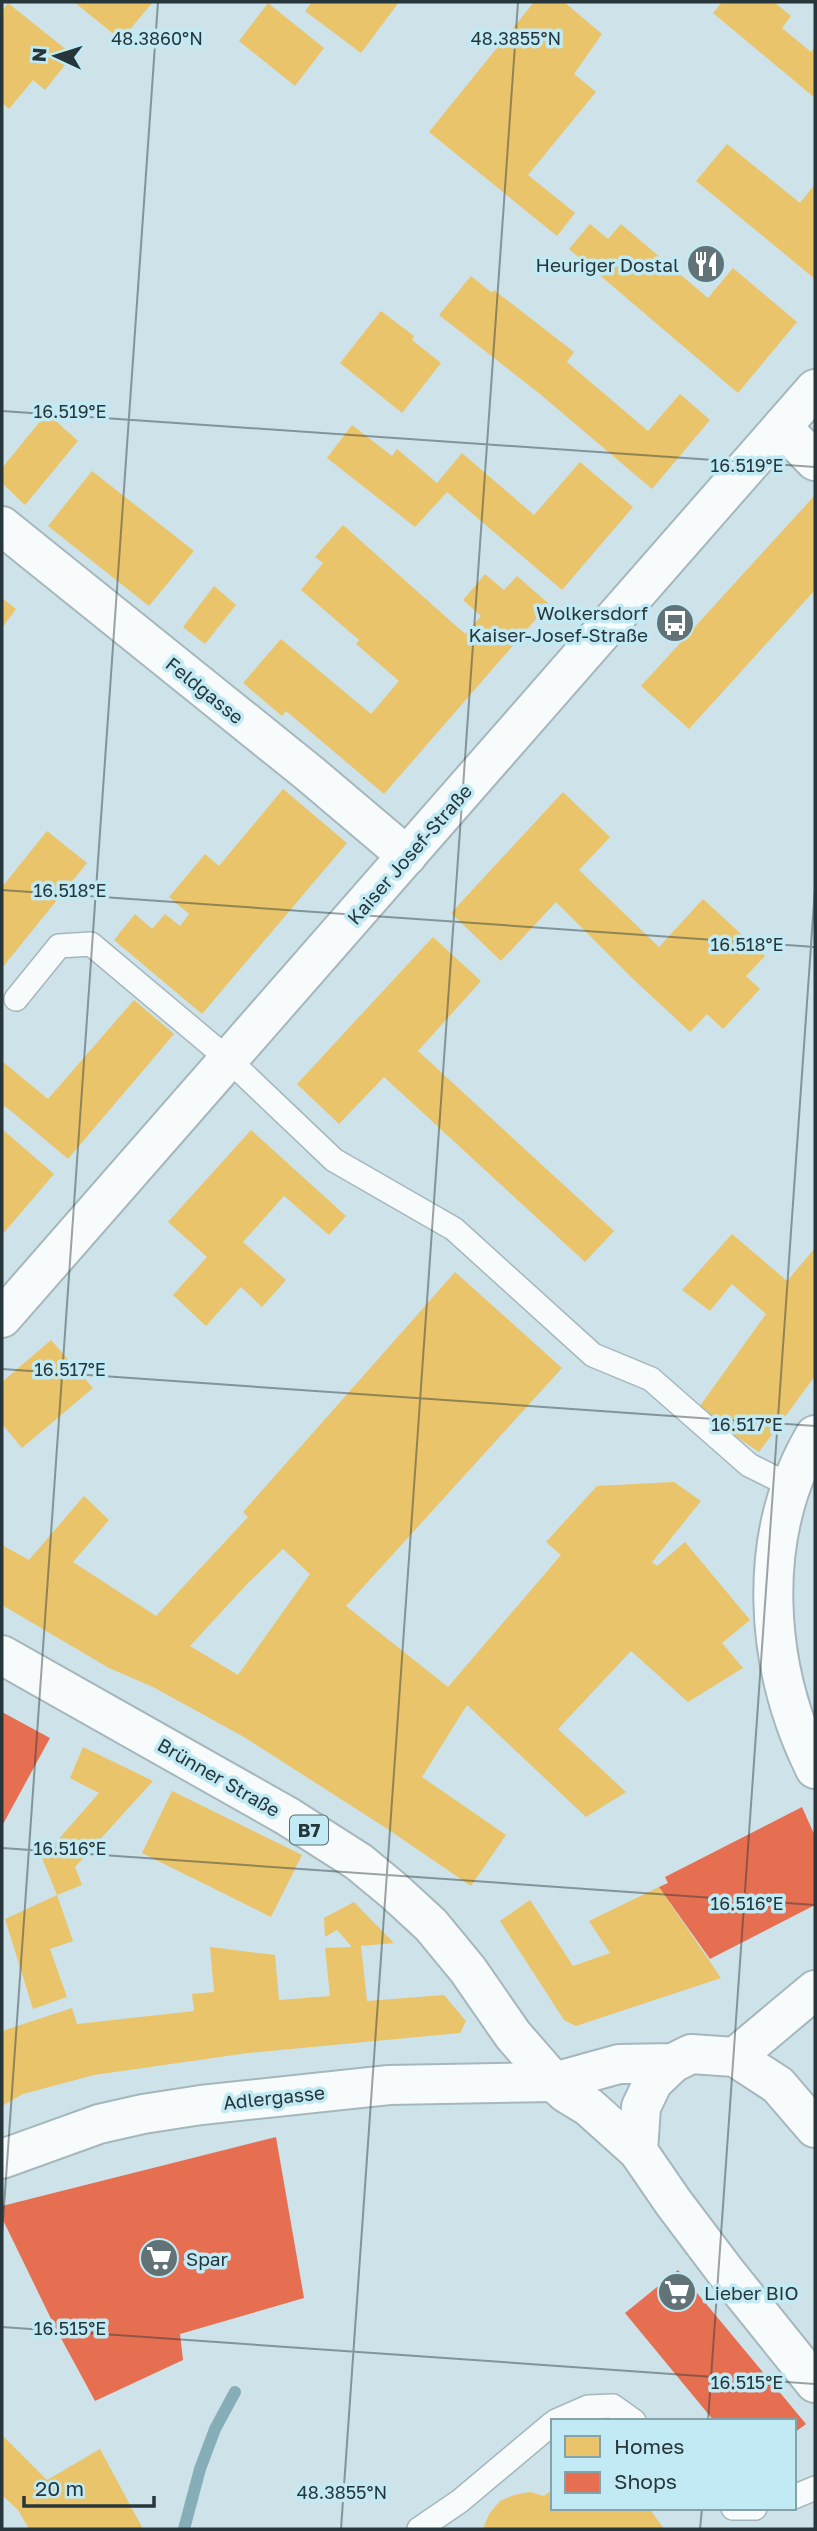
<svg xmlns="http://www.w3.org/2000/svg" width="817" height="2531" viewBox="0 0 817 2531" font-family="'Golos Text',sans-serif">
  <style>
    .homes { fill: #e9c46a; fill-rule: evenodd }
    .shops { fill: #e76f51 }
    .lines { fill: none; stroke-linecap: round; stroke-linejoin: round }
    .stream { stroke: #86aeb9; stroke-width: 12 }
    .service-casing { stroke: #a6b7bc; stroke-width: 26 }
    .minor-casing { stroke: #a6b7bc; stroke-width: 42 }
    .tertiary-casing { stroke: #a6b7bc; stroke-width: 42 }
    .secondary-casing { stroke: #a6b7bc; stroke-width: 42 }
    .primary-casing { stroke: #a6b7bc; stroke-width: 42 }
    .service { stroke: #f8fbfc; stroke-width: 23 }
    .minor { stroke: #f8fbfc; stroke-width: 38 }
    .tertiary { stroke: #f8fbfc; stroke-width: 38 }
    .secondary { stroke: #f8fbfc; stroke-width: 38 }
    .primary { stroke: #f8fbfc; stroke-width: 38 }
    .ticks { fill: none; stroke: #27363a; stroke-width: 2; stroke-opacity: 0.45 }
    .labels { text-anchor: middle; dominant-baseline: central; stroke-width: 7; stroke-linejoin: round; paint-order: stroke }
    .shield { fill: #c2eaf4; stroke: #566c72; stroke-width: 2 }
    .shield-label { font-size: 18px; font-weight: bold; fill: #27363a }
    .poi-label { font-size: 19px; fill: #27363a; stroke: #c2eaf4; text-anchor: end }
    .street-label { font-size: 19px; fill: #27363a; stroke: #c2eaf4 }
    .ticks-label { font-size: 18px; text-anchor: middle; fill: #27363a; stroke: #c2eaf4; stroke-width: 7; stroke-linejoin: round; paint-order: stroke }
  </style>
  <rect width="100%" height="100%" fill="#cde3e9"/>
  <path class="homes" d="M 74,2 L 153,2 L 121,40 Z
    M 312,2 L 399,2 L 361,53 L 305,11 Z
    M 534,2 L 564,2 L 602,34 L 574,74 L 596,92 L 528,175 L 575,213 L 557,236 L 429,132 Z
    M 722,2 L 774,2 L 791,16 L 782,28 L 811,52 L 815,47 L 815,98 L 713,13 Z
    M 8,3 L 73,55 L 45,90 L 33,80 L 9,109 L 2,103 L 2,11 Z
    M 268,3 L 324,48 L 295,86 L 239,41 Z
    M 727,144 L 800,203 L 815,184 L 815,279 L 696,181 Z
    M 590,224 L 608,239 L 621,224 L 708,298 L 733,268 L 797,322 L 738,393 L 569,249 Z
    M 471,276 L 492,293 L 494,290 L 574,352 L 567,362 L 648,431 L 680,394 L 710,420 L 652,489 L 540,394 L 439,315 Z
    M 381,311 L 414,336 L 412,340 L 441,363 L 402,413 L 340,363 Z
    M 47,413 L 78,441 L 25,505 L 2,483 L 2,468 Z
    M 352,425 L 392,456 L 397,449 L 437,483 L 462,453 L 534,515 L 580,462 L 633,507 L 562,590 L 447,492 L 415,527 L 327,458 Z
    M 92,471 L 194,551 L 149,606 L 48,526 Z
    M 815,495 L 815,590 L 689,729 L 641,686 Z
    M 343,525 L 465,634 L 481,616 L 463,600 L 485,574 L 504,590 L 517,576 L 549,604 L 384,794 L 286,711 L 282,716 L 243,683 L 281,639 L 371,714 L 399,681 L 356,644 L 359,640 L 301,590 L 323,563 L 315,557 Z
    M 214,586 L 236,605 L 205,644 L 183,627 Z
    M 2,598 L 16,609 L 2,628 Z
    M 283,789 L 347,843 L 202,1014 L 114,940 L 135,914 L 152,929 L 165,914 L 180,926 L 189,914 L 169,897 L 205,854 L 219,866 Z
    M 563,792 L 610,837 L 579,870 L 659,947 L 703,899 L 765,956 L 746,976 L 760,989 L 723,1029 L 707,1014 L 690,1032 L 631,977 L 556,902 L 501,961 L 451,913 Z
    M 47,831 L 87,863 L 2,968 L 2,887 Z
    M 433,937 L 481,981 L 418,1051 L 614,1231 L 585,1262 L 384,1077 L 339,1124 L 297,1084 Z
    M 134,1000 L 174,1034 L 68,1159 L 5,1106 L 2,1110 L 2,1061 L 48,1099 Z
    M 2,1129 L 54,1174 L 2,1235 Z
    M 251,1130 L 346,1216 L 329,1235 L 284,1196 L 243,1242 L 286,1280 L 262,1307 L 241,1287 L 206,1326 L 173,1295 L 207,1257 L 168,1222 Z
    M 732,1234 L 787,1281 L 815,1248 L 815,1376 L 759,1452 L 697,1410 L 766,1314 L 732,1284 L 710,1311 L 682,1290 Z
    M 455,1272 L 562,1368 L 346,1606 L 448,1687 L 561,1555 L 546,1542 L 597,1486 L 674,1482 L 701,1501 L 652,1562 L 657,1566 L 685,1542 L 750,1620 L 722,1643 L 743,1668 L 688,1702 L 631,1651 L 558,1729 L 626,1792 L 586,1817 L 467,1705 L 422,1777 L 506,1835 L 471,1886 L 386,1828 L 244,1737 L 153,1687 L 109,1668 L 2,1605 L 2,1545 L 29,1560 L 84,1496 L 109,1520 L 73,1562 L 156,1616 L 248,1517 L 243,1512 ZM 283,1549 L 310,1574 L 238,1675 L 190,1646 L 247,1584 Z
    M 51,1340 L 93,1388 L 22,1448 L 2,1424 L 2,1382 Z
    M 83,1747 L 153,1781 L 75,1867 L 82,1885 L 57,1895 L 42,1858 L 99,1793 L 70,1778 Z
    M 172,1791 L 302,1855 L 271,1917 L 142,1853 Z
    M 659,1887 L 721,1978 L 576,2026 L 564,2020 L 500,1921 L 530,1900 L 573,1966 L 610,1953 L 589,1921 Z
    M 57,1895 L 73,1941 L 50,1949 L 67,1997 L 33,2009 L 5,1919 Z
    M 354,1902 L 394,1943 L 361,1946 L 367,2001 L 444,1995 L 466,2021 L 460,2033 L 248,2053 L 94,2075 L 23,2094 L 2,2106 L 2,2031 L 72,2008 L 77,2024 L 194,2011 L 192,1994 L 214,1992 L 210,1947 L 275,1955 L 279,2000 L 330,1996 L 325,1948 L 352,1947 L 337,1930 L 325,1937 L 324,1918 Z
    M 2,2435 L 47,2480 L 100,2449 L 143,2529 L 29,2529 L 18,2510 L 2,2495 Z
    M 553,2489 L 553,2508 L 649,2508 L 664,2529 L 483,2529 L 489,2514 L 500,2501 L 514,2495 L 530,2492 L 544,2496 Z"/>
  <path class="shops" d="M 2,1712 L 50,1738 L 2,1826 Z
    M 802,1807 L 815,1836 L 815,1905 L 710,1959 L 659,1887 L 668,1883 L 665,1877 Z
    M 276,2137 L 304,2298 L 180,2334 L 183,2360 L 95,2401 L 56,2329 L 2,2218 L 2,2206 Z
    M 678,2270 L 806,2424 L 794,2433 L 794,2421 L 714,2421 L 625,2313 Z"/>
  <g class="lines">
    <path class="stream" d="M 184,2529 L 200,2469 L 215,2429 L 235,2392"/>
    <defs>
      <path id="service" d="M 16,999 L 59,946 L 91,944 L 228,1059 L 334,1160 L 454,1229 L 593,1355 L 651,1379 L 749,1465 L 791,1486
        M 556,2421 L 588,2407 L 613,2406 L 634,2421
        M 794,2497 L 815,2488
        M 733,2508 L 755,2508
        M 419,2529 L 460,2501 L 553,2423"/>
      <path id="minor" d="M 782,427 L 815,461
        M 2,526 L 309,773 L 407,856
        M 815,1435 C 755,1536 764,1666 815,1769
        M 735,2057 L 815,1990"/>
      <path id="tertiary" d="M 2,1318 L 815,389"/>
      <path id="secondary" d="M 2,2159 L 99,2124 L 143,2114 L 201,2105 L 389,2085 L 554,2082"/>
      <path id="primary" d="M 2,1655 L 287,1816 L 359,1862 L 394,1891 L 431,1925 L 468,1970 L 513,2035 L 554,2082 L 566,2093 L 589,2107 L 638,2151 L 673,2202 L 725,2271 L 815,2383
        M 554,2082 L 619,2064 L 673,2063
        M 638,2151 L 641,2107 L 653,2082 L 673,2063 L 691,2054 L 735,2057 L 778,2085 L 815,2128"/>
    </defs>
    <use href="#service" class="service-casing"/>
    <use href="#minor" class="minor-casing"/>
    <use href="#tertiary" class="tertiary-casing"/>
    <use href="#secondary" class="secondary-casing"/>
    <use href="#primary" class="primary-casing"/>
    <use href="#service" class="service"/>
    <use href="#minor" class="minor"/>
    <use href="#tertiary" class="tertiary"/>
    <use href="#secondary" class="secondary"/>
    <use href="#primary" class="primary"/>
  </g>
  <path class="ticks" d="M 2,411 L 815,467M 2,890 L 815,947M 2,1369 L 815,1426M 2,1848 L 815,1905M 2,2235 L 158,2M 2,2327 L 815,2384M 708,2421 L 815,888M 341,2529 L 518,2M 700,2529 L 702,2508"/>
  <defs>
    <symbol id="restaurant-disc" viewBox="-11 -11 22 22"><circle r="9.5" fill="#617377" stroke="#c2eaf4"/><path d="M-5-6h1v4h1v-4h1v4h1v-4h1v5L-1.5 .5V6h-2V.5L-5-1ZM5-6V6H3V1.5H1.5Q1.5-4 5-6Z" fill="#fff"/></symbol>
    <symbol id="bus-disc" viewBox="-11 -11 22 22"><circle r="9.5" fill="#617377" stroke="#c2eaf4"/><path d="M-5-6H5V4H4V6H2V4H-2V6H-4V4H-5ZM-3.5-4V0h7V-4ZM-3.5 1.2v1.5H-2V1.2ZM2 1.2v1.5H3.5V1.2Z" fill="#fff"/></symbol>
    <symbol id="supermarket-disc" viewBox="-11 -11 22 22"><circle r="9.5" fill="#617377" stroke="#c2eaf4"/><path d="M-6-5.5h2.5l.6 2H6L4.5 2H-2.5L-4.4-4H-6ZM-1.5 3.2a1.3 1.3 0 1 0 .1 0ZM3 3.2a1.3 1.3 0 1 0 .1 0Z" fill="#fff"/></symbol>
  </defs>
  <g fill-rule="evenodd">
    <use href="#restaurant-disc" x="684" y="242" width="44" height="44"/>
    <use href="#bus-disc" x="653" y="601" width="44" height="44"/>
    <use href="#supermarket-disc" x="137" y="2236" width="44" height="44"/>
    <use href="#supermarket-disc" x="655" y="2270" width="44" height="44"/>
  </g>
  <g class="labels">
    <rect class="shield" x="290" y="1815.5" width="38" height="29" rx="5"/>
    <g class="shield-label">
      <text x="309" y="1830">B7</text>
    </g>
    <g class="poi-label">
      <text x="679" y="264">Heuriger Dostal</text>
      <text x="648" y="612">Wolkersdorf<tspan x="648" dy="22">Kaiser-Josef-Straße</tspan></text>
      <text x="186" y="2258" text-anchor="start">Spar</text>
      <text x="704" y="2292" text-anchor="start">Lieber BIO</text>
    </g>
    <g class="street-label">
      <text transform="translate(205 690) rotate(39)">Feldgasse</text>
      <text transform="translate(409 854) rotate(-49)">Kaiser Josef-Straße</text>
      <text transform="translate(219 1777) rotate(30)">Brünner Straße</text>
      <text transform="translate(274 2097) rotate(-6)">Adlergasse</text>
    </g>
  </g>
  <g class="ticks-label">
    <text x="157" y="45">48.3860°N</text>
    <text x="516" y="45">48.3855°N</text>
    <text x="70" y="418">16.519°E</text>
    <text x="747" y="472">16.519°E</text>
    <text x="70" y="897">16.518°E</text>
    <text x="747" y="951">16.518°E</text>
    <text x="70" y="1376">16.517°E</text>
    <text x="747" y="1431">16.517°E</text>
    <text x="70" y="1855">16.516°E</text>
    <text x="747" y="1910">16.516°E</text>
    <text x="70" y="2335">16.515°E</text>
    <text x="747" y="2389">16.515°E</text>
    <text x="342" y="2499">48.3855°N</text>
  </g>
  <rect width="817" height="2531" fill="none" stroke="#27363a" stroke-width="7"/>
  <rect x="551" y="2419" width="245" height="91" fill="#c2eaf4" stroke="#84a2aa" stroke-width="2"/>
  <rect x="565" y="2436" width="35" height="21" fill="#e9c46a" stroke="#84a2aa" stroke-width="2"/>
  <text x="614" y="2454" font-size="21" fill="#27363a">Homes</text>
  <rect x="565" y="2472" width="35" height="21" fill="#e76f51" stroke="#84a2aa" stroke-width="2"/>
  <text x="614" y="2489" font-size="21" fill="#27363a">Shops</text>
  <g transform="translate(56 56) rotate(274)" stroke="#c2eaf4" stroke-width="5" paint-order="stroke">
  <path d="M0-5L12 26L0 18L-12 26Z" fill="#27363a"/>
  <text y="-10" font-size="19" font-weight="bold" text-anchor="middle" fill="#27363a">N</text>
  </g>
  <path d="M24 2496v10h130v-10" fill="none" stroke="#27363a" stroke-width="3.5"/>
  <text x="35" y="2496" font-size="21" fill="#27363a" stroke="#c2eaf4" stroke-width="5" paint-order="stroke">20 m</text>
</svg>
